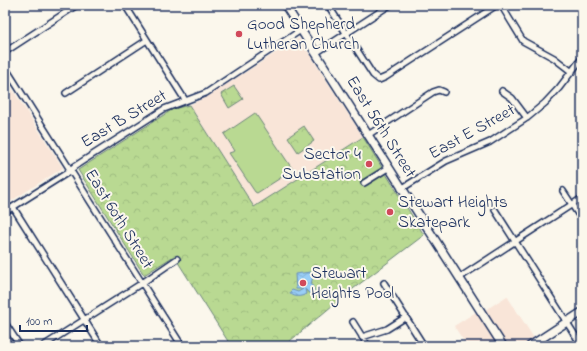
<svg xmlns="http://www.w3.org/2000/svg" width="587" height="351" viewBox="0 0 587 351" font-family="'Indie Flower',sans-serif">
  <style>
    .built { fill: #f9e5d8 }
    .grass { fill: #b9d992; stroke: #6a8478 }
    .park { fill: url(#park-crowns); stroke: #6a8478 }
    .water { fill: url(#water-waves); stroke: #678eba }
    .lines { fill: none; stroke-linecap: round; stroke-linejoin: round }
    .street-casing { stroke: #1b2f5e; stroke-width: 8 }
    .secondary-casing { stroke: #1b2f5e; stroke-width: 10 }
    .street { stroke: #fbf7ec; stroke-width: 5 }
    .secondary { stroke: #fbf7ec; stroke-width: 7 }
    .poi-dot { fill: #d1495b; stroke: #fbf7ec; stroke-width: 1.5 }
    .labels { text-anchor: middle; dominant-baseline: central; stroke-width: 4; stroke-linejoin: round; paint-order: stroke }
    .poi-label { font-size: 17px; fill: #1b2f5e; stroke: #fbf7ec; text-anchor: start }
    .street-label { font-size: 17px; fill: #1b2f5e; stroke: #fbf7ec }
  </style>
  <defs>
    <pattern id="park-crowns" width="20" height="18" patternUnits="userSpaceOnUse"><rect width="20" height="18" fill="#b9d992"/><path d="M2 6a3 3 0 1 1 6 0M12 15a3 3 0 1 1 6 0" fill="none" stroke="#9ebb80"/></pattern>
    <pattern id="water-waves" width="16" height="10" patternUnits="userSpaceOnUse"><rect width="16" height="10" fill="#99cef7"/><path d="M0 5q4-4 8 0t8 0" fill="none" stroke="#83b1d6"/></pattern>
  </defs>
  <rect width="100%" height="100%" fill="#fbf7ec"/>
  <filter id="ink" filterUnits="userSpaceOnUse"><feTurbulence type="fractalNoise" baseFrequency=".025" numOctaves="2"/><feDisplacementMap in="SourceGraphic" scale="8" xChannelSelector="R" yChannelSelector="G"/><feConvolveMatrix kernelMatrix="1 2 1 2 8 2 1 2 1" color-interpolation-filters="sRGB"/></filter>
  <g filter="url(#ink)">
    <path class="built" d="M 299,38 L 363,137 L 254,207 L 189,105 L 207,97 Z
      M 5,78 L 63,168 L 5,205 Z
      M 507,296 L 539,346 L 467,346 L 454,326 L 476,312 L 478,315 Z"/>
    <path class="grass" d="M 255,113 L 293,170 L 257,193 L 255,192 L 229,153 L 235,151 L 224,134 Z"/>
    <path class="park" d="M 234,86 L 243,99 L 229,108 L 221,94 Z
      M 189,105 L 254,207 L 363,137 L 424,235 L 345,295 L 284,346 L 231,346 L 174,256 L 144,275 L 78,170 L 173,109 Z
      M 304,126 L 314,141 L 298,152 L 288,137 Z"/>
    <path class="water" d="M 311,272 L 313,276 L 311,284 L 314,289 L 314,292 L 310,294 L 305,289 L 306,294 C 302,297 292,298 290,292 L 292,290 L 298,292 L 303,289 L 296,289 L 295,274 Z"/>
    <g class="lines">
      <defs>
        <path id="street" d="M 125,5 L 185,100
          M 328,5 L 373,75 L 379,80 L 386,77 L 497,5
          M 501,5 L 523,41 L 554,58 L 572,72
          M 5,52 L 77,5
          M 316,53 L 390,5
          M 5,67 L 182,346
          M 502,91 L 512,98 L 527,118
          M 66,93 L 147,40
          M 368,135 L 433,92 L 439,90 L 444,92
          M 364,183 L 388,168
          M 401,189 L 446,161 L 490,142 L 527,118 L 545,103 L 559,88 L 582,58
          M 563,191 L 582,220
          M 13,207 L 101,346
          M 495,210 L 582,346
          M 5,212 L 67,173 L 75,166 L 164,109 L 206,93 L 301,30
          M 459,278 L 582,198
          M 384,283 L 424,346
          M 353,322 L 368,346
          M 5,323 L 20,346
          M 362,337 L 387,329 L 406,317
          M 43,346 L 142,283 L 177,259"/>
        <path id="secondary" d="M 285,5 L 503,346
          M 530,346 L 582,312"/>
      </defs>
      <use href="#street" class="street-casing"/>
      <use href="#secondary" class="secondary-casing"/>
      <use href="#street" class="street"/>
      <use href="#secondary" class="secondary"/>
    </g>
  </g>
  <g class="poi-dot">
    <circle cx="239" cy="34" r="4"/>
    <circle cx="369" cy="164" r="4"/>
    <circle cx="390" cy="212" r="4"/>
    <circle cx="303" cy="283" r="4"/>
  </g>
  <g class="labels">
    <g class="poi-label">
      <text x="247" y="24">Good Shepherd<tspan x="247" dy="20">Lutheran Church</tspan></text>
      <text x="361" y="154" text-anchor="end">Sector 4<tspan x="361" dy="20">Substation</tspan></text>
      <text x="398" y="202">Stewart Heights<tspan x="398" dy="20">Skatepark</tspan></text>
      <text x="311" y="273">Stewart<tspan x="311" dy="20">Heights Pool</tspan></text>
    </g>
    <g class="street-label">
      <text transform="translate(124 119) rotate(-31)">East B Street</text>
      <text transform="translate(381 127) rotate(58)">East 56th Street</text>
      <text transform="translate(472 132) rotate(-29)">East E Street</text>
      <text transform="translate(119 219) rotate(58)">East 60th Street</text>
    </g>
  </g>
  <rect width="587" height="351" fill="none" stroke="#fbf7ec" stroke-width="20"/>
  <rect x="10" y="10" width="567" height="331" fill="none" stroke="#1b2f5e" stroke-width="1.5" filter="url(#ink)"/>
  <path d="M20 325v6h67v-6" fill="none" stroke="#1b2f5e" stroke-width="2"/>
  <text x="26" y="325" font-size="12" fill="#1b2f5e" stroke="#fbf7ec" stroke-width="3" paint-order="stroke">100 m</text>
</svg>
